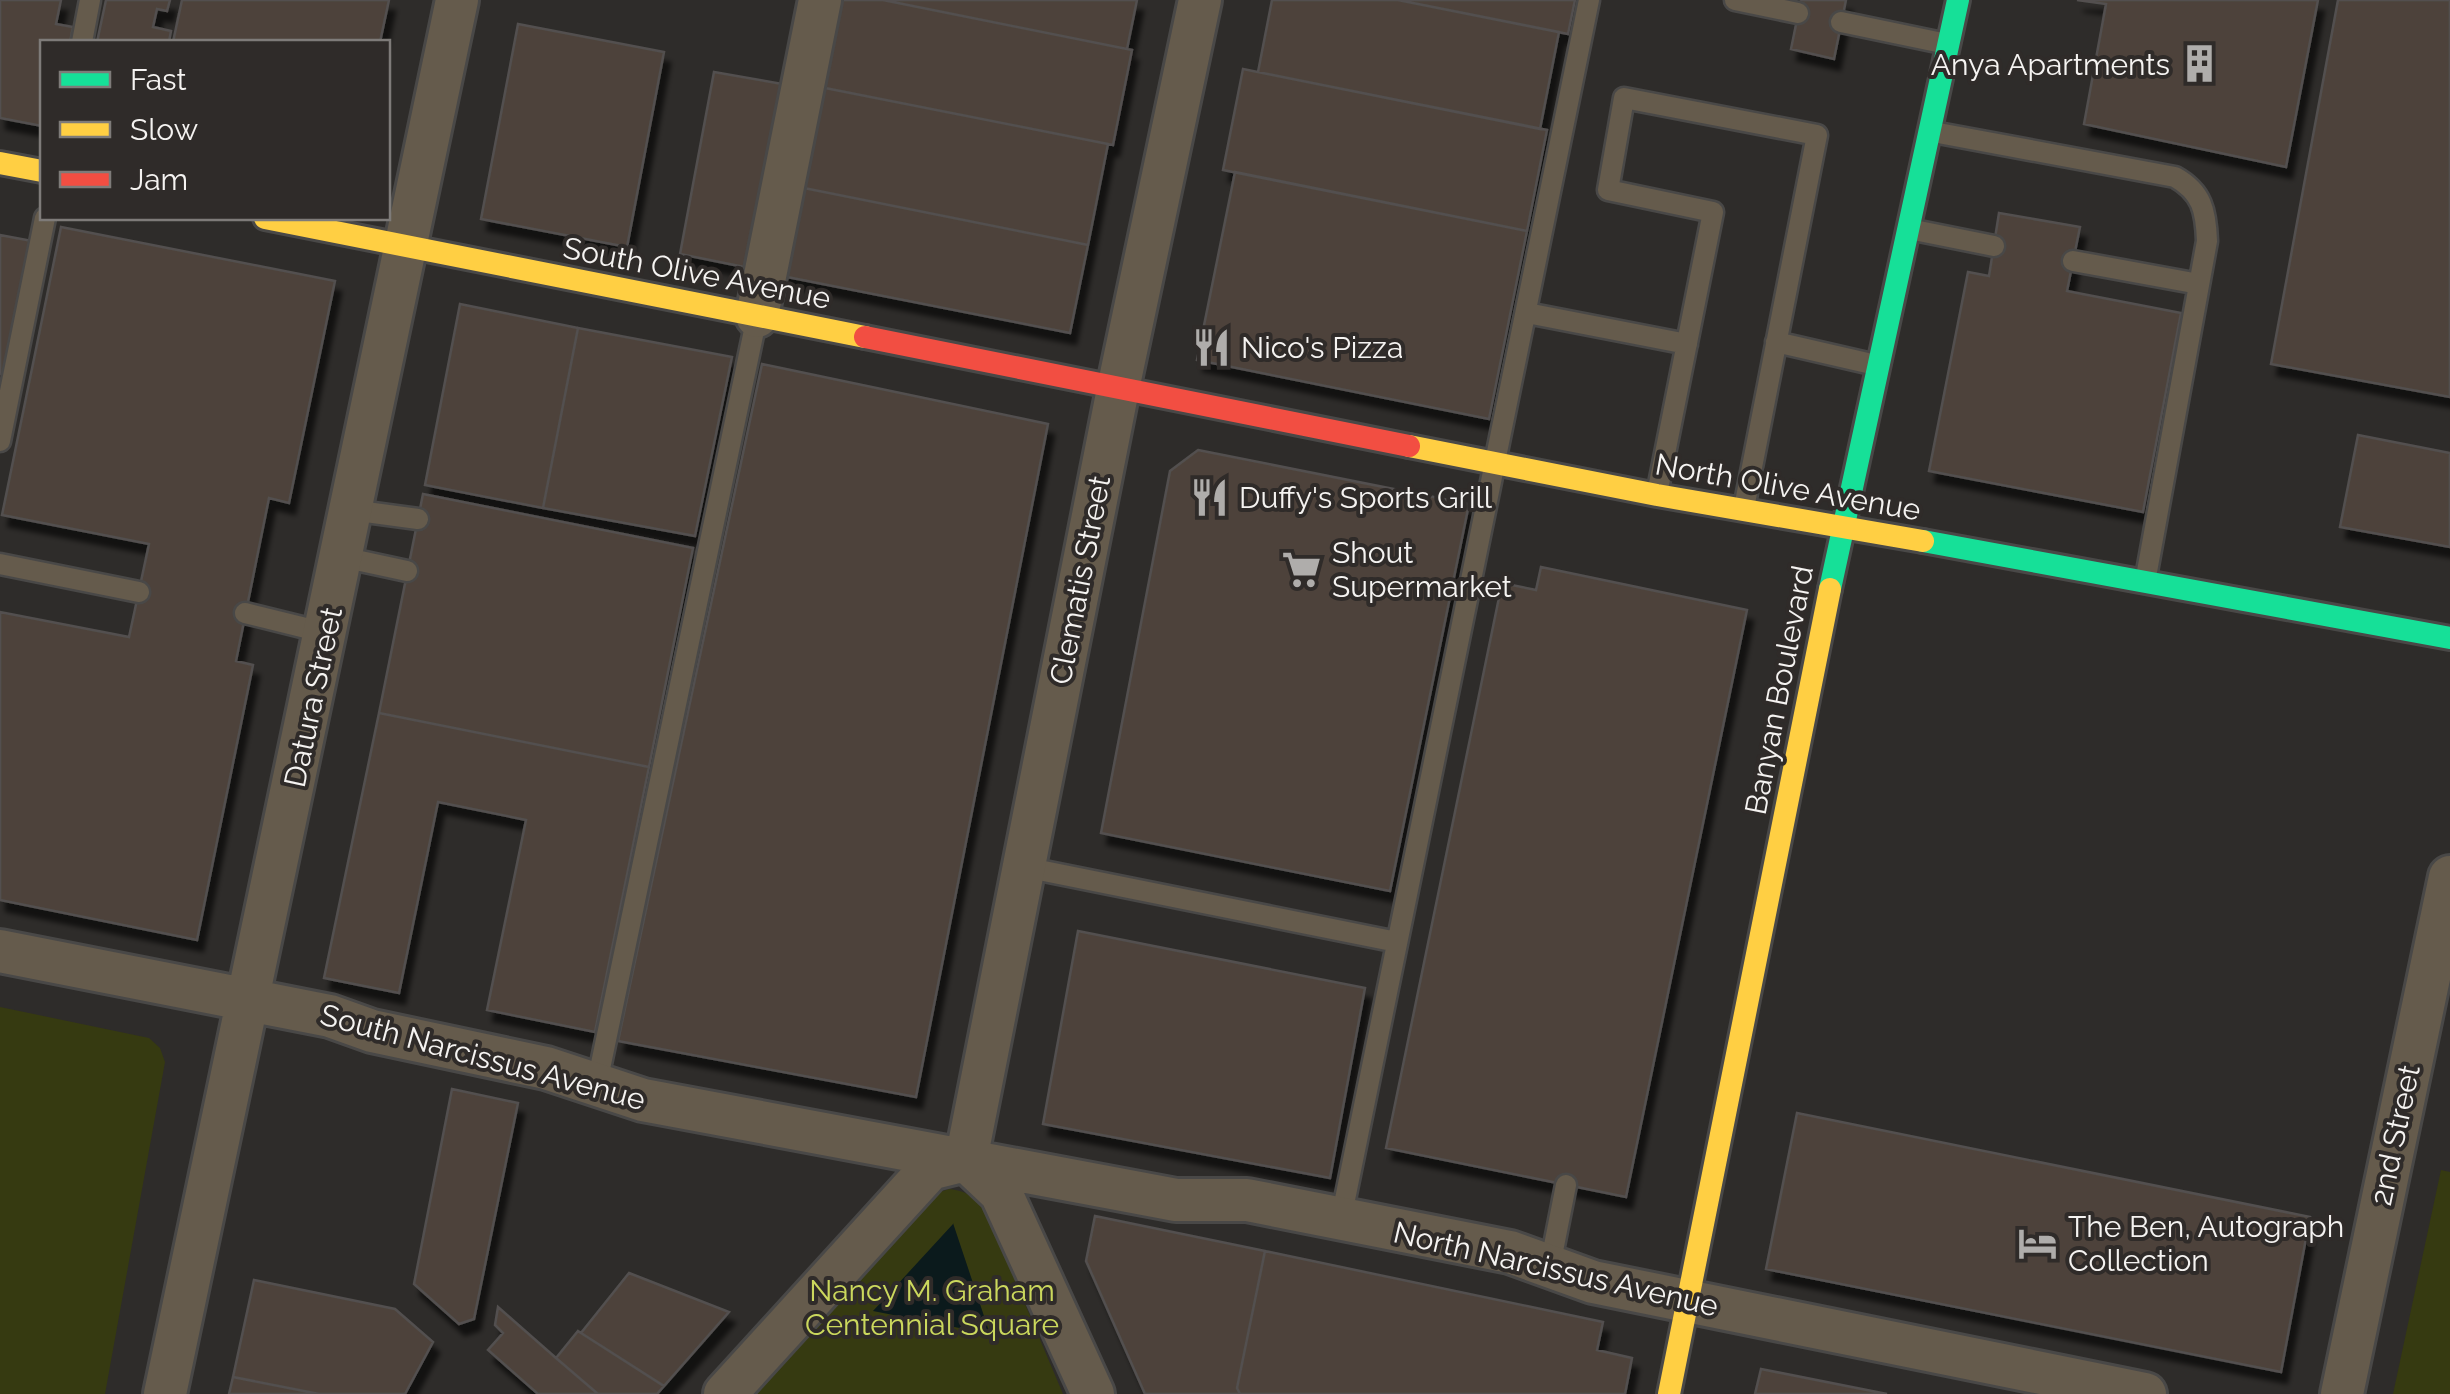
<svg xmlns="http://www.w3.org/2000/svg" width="2450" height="1394" viewBox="0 0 2450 1394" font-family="Raleway,sans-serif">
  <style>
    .green { fill: #363a11 }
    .water { fill: #0b1a1c }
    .building { fill: #4e433b; stroke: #52504f; stroke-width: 2.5; filter: url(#shadow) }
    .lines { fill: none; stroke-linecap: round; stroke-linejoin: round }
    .lane-casing { stroke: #494847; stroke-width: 25 }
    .street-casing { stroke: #494847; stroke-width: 48 }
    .fast-casing { stroke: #494847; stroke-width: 28 }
    .slow-casing { stroke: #494847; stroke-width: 28 }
    .jam-casing { stroke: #494847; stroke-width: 28 }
    .lane { stroke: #655b4c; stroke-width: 20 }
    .street { stroke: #655b4c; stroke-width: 42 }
    .fast { stroke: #16e098; stroke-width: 22 }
    .slow { stroke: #ffcf43; stroke-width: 22 }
    .jam { stroke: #f24e42; stroke-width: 22 }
    .labels { text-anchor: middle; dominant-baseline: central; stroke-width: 8; stroke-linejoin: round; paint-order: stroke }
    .poi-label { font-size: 30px; fill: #f5f3f1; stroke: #2f2b29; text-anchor: start }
    .street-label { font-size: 30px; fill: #f5f3f1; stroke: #2f2b29 }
    .park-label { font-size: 30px; fill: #cbd85d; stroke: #2f2b29 }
  </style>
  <defs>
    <filter id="shadow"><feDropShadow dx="6" dy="11" stdDeviation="2.5" flood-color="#0009"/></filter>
  </defs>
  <rect width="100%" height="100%" fill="#2e2c2a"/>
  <path class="green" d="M 0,1007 L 149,1038 L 160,1048 L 165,1062 L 105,1394 L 0,1394 Z
    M 2441,1170 L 2450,1172 L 2450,1394 L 2393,1394 Z
    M 949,1189 C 971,1191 978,1201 989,1219 L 1063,1394 L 743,1394 L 928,1196 Z"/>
  <path class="water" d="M 953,1223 L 990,1334 L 873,1311 L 953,1224 Z"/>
  <path class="building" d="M 0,0 L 61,0 L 56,24 L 73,27 L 70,42 L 42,42 L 42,126 L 0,118 Z
    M 106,0 L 170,0 L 167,11 L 157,9 L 153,27 L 171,31 L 169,42 L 97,42 Z
    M 182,0 L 389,0 L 380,42 L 173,42 Z
    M 831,0 L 883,0 L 1132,50 L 1113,145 L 815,86 Z
    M 883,0 L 1137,0 L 1127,49 Z
    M 1272,0 L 1398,0 L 1559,32 L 1540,129 L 1258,72 Z
    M 1398,0 L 1575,0 L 1568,34 Z
    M 1801,0 L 1846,0 L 1834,59 L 1791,49 Z
    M 2077,0 L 2318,0 L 2286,167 L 2084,124 L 2106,4 Z
    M 2338,0 L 2450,0 L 2450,397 L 2271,364 Z
    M 518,24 L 664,52 L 627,247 L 481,219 Z
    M 1243,69 L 1547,130 L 1527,231 L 1223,170 Z
    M 714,72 L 788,85 L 754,269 L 680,254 Z
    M 815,86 L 1108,144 L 1088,245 L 794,186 Z
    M 1235,172 L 1527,231 L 1489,419 L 1197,360 Z
    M 794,186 L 1088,245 L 1070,333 L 777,275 Z
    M 1999,213 L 2080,227 L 2067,291 L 2181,313 L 2143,512 L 1929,471 L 1968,272 L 1989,276 Z
    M 61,227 L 335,281 L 289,503 L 269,498 L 236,661 L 253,665 L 197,940 L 0,900 L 0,612 L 129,637 L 149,544 L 2,515 Z
    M 0,235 L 32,241 L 6,375 L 0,374 Z
    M 460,304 L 578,328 L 543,508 L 425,485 Z
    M 578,328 L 732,357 L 695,536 L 543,508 Z
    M 762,364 L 1048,424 L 916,1097 L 618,1041 Z
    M 2358,435 L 2450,453 L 2450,547 L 2340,527 Z
    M 1198,450 L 1469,504 L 1390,891 L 1101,833 L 1170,471 Z
    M 423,494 L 693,548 L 649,767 L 379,713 Z
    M 1541,567 L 1747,610 L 1626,1197 L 1386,1148 L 1502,583 L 1536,590 Z
    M 379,713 L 649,767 L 595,1032 L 487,1010 L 526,820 L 438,802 L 399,993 L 324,978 Z
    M 1078,931 L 1365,988 L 1330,1178 L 1043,1124 Z
    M 452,1089 L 518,1103 L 474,1319 L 459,1324 L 414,1284 Z
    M 1797,1113 L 2310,1217 L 2281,1372 L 1766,1269 Z
    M 1095,1216 L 1265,1251 L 1237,1388 L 1240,1394 L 1145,1394 L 1086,1261 Z
    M 1265,1251 L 1603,1322 L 1597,1350 L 1632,1358 L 1625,1394 L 1240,1394 L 1237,1388 Z
    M 629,1273 L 729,1312 L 664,1386 L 581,1333 Z
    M 254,1280 L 395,1309 L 433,1342 L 405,1394 L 319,1394 L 233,1377 Z
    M 498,1307 L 556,1358 L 598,1394 L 538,1394 L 488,1350 L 503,1333 L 495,1325 Z
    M 578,1331 L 581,1333 L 664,1386 L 657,1394 L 598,1394 L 556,1358 Z
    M 1761,1369 L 1887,1394 L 1755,1394 Z
    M 233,1377 L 319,1394 L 229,1394 Z"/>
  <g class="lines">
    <defs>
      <path id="lane" d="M 1735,0 L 1798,13
        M 1841,22 L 1947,44
        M 82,42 L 90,0
        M 1933,132 L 2175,177 C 2202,192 2206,211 2207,241 L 2146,577
        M 1909,229 L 1994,246
        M 2073,261 L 2199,284
        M 1527,313 L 1687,344
        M 1776,342 L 1876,365
        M 0,441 L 45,218
        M 1657,494 L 1713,212 L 1608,190 L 1624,98 L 1817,135 L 1744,508
        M 351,510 L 418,519
        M 342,557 L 407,571
        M 0,564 L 139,592
        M 245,613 L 326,633
        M 1024,867 L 1397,942
        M 597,1083 L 757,316
        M 1341,1219 L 1589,0
        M 1550,1266 L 1566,1185"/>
      <path id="street" d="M 757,316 L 820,0
        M 0,951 L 330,1016 L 372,1031 L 546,1068 L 643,1100 L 1176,1200 L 1247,1200 L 1510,1252 L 1593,1282 L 2145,1394
        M 966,1160 L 1118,389 L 1200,0
        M 966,1160 L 1001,1193 L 1093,1394
        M 165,1394 L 457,0
        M 725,1394 L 930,1169 L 966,1160
        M 2342,1394 L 2450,877"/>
      <path id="fast" d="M 1923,541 L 2450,638
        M 1830,589 L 1958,0"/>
      <path id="slow" d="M 0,163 L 42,171
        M 265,218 L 865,337
        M 1409,446 L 1657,495 L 1923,541
        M 1669,1394 L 1830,589"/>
      <path id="jam" d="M 865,337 L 1409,446"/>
    </defs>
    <use href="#lane" class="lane-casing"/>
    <use href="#street" class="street-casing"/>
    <use href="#fast" class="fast-casing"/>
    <use href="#slow" class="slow-casing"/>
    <use href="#jam" class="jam-casing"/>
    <use href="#lane" class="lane"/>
    <use href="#street" class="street"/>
    <use href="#fast" class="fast"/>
    <use href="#slow" class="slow"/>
    <use href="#jam" class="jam"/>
  </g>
  <defs>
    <symbol id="building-bare" viewBox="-9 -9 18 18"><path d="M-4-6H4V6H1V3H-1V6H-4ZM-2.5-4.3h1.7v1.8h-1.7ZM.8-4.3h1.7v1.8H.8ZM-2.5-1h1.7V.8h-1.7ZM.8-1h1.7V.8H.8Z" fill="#afadab" stroke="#2f2b29" stroke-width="2.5" paint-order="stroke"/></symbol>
    <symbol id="restaurant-bare" viewBox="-9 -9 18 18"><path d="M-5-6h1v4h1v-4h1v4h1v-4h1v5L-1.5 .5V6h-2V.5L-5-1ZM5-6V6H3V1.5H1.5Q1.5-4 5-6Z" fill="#afadab" stroke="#2f2b29" stroke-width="2.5" paint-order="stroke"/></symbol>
    <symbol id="supermarket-bare" viewBox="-9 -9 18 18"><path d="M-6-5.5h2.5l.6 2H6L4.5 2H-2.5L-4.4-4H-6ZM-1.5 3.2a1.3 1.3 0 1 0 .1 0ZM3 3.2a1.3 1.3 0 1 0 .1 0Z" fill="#afadab" stroke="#2f2b29" stroke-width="2.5" paint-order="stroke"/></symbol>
    <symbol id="hotel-bare" viewBox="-9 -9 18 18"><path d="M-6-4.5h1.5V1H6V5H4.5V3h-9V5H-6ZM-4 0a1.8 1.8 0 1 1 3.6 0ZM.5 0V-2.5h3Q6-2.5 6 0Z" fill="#afadab" stroke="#2f2b29" stroke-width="2.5" paint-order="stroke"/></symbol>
  </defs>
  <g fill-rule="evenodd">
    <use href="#building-bare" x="2172" y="36" width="55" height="55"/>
    <use href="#restaurant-bare" x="1184" y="320" width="55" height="55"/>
    <use href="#restaurant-bare" x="1182" y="470" width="55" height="55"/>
    <use href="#supermarket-bare" x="1274" y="542" width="55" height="55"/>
    <use href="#hotel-bare" x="2010" y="1216" width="55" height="55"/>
  </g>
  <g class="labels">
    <g class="poi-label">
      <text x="2170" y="64" text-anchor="end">Anya Apartments</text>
      <text x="1241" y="347">Nico's Pizza</text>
      <text x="1239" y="497">Duffy's Sports Grill</text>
      <text x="1332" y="552">Shout<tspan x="1332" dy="34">Supermarket</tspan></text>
      <text x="2068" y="1226">The Ben, Autograph<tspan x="2068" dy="34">Collection</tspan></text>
    </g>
    <g class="street-label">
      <text transform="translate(697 273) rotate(11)">South Olive Avenue</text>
      <text transform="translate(1788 487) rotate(10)">North Olive Avenue</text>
      <text transform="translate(1080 580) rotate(-79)">Clematis Street</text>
      <text transform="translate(1779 690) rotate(-79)">Banyan Boulevard</text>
      <text transform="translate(313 697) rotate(-78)">Datura Street</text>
      <text transform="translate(483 1057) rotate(15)">South Narcissus Avenue</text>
      <text transform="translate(2395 1135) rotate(-78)">2nd Street</text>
      <text transform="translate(1556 1269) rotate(13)">North Narcissus Avenue</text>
    </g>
    <g class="park-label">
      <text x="932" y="1290">Nancy M. Graham<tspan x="932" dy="34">Centennial Square</tspan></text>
    </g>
  </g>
  <rect x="40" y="40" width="350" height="180" fill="#2f2b29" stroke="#7e7b79" stroke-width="2.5"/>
  <rect x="60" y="72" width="50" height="15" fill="#16e098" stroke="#7e7b79" stroke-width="2.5"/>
  <text x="130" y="90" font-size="30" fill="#f5f3f1">Fast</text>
  <rect x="60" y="122" width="50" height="15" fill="#ffcf43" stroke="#7e7b79" stroke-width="2.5"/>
  <text x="130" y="140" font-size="30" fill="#f5f3f1">Slow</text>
  <rect x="60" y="172" width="50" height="15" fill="#f24e42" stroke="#7e7b79" stroke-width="2.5"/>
  <text x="130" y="190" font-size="30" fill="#f5f3f1">Jam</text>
</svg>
